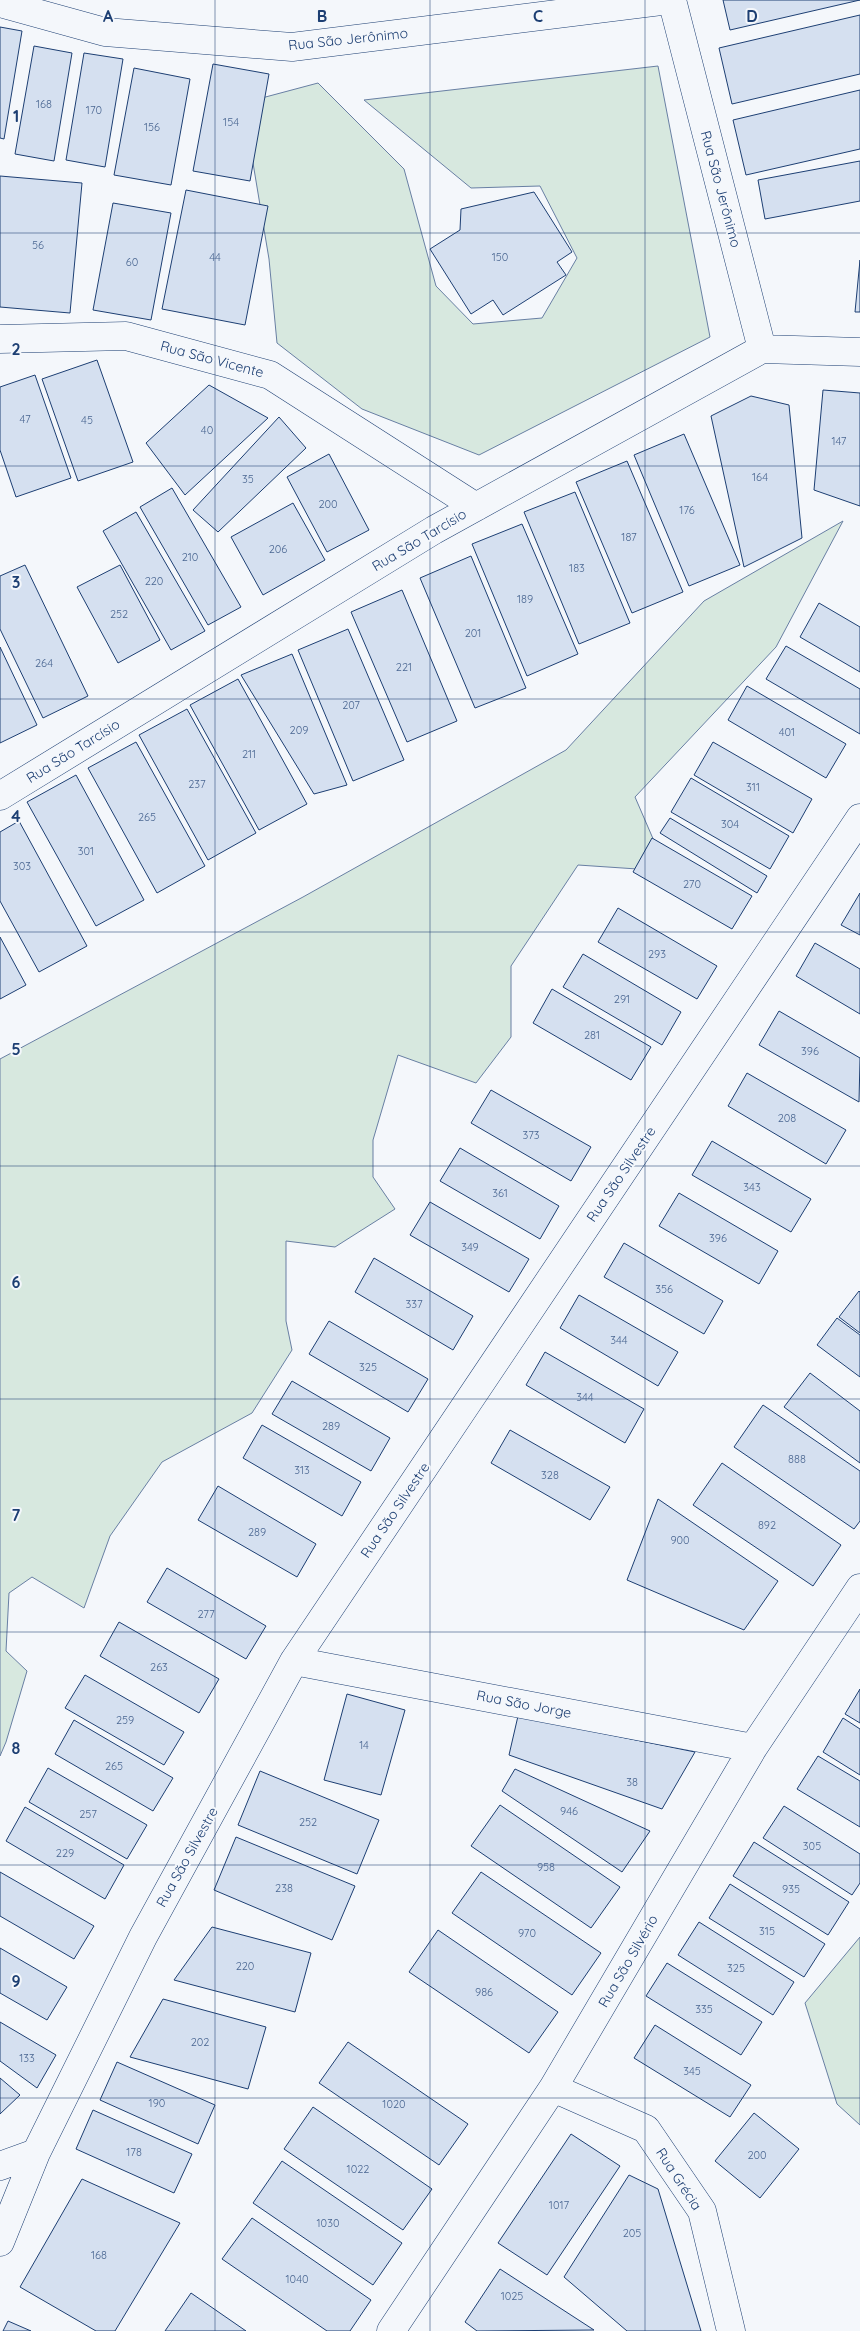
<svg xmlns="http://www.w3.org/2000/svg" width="860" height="2331" viewBox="0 0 860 2331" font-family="Quicksand,sans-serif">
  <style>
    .green { fill: #d7e8df; stroke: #687fa3 }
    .building { fill: #d5e0f0; stroke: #1d3f73 }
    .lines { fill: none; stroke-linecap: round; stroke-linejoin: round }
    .minor-casing { stroke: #1d3f73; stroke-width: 29 }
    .minor { stroke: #f4f7fb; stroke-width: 28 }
    .grid { fill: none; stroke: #1d3f73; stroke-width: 1; stroke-opacity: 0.55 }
    .labels { text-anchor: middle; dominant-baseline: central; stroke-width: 4; stroke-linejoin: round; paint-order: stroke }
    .number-label { font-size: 11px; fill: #4b6792 }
    .street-label { font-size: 14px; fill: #1d3f73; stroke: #f4f7fb }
    .grid-label { font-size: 16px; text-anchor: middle; font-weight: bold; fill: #1d3f73; stroke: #f4f7fb; stroke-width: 4; stroke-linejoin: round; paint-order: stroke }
  </style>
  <rect width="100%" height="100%" fill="#f4f7fb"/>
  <path class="green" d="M 658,66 L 710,337 L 479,455 L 362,409 L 277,343 L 269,259 L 243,103 L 318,83 L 404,169 L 436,286 L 473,324 L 542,318 L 577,258 L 540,186 L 471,188 L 364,100 Z
    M 843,521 L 776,647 L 635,797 L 667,871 L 578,865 L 511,966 L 511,1037 L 476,1083 L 398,1055 L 373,1140 L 373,1177 L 395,1209 L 335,1247 L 286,1241 L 286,1321 L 292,1350 L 252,1413 L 162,1462 L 110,1536 L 84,1608 L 32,1577 L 9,1593 L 6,1651 L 27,1671 L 6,1742 L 0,1756 L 0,1059 L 303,897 L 566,750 L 704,601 Z
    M 860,1937 L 860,2125 L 837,2104 L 805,2003 Z"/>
  <path class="building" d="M 723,0 L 860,0 L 730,30 Z
    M 860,15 L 860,74 L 732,104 L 719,48 Z
    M 0,27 L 22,31 L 4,139 L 0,138 Z
    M 34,46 L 72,53 L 54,161 L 15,154 Z
    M 84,53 L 123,59 L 105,167 L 66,160 Z
    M 213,64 L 269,74 L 250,181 L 193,171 Z
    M 134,68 L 190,79 L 171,185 L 114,175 Z
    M 860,90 L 860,149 L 746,175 L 733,120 Z
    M 860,161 L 860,201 L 765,219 L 758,180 Z
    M 0,176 L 82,183 L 70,313 L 0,307 Z
    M 186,190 L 268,206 L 245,325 L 162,309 Z
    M 534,192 L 572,252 L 557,262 L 566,275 L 503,315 L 493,300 L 471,314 L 430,249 L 460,230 L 461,209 Z
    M 113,203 L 171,213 L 151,320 L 93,310 Z
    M 860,260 L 860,312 L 855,312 Z
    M 97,360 L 133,462 L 78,481 L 42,379 Z
    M 35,375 L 71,478 L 16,497 L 0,450 L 0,387 Z
    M 209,385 L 268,418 L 185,495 L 146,443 Z
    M 823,390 L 860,393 L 860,506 L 814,490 Z
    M 751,396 L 789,405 L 802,538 L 744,567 L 711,416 Z
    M 279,417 L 306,448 L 218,532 L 193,510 Z
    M 684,434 L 740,565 L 689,586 L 634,455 Z
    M 329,454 L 369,530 L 327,552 L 287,477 Z
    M 627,461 L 683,592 L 632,613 L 576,482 Z
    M 172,488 L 241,607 L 208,625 L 140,507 Z
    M 575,492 L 630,623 L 579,644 L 524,512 Z
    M 293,503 L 325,560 L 263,595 L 231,537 Z
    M 136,512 L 205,631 L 171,650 L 103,531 Z
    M 522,524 L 578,654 L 527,676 L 472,544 Z
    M 471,556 L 526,688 L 475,708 L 420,578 Z
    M 25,565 L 88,696 L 43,718 L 0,629 L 0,576 Z
    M 120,565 L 160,640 L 118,663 L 77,587 Z
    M 402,590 L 457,721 L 407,742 L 351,612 Z
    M 819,603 L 860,627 L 860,672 L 800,637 Z
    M 348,629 L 404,760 L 353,781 L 298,650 Z
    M 786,646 L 860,689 L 860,734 L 766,679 Z
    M 0,647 L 37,725 L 0,743 Z
    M 292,654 L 347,785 L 314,794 L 241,675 Z
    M 238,679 L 307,804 L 259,830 L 190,705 Z
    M 747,686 L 846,744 L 826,778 L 728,720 Z
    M 187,709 L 256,833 L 208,860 L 139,735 Z
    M 136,742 L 205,866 L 157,893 L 88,768 Z
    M 713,742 L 812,799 L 793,833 L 694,775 Z
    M 76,775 L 144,900 L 96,926 L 27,802 Z
    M 691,778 L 789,836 L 770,869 L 671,812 Z
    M 670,818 L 767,876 L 757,893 L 660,833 Z
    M 19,821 L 87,946 L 39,972 L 0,901 L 0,832 Z
    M 652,838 L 752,896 L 732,929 L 633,872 Z
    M 860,893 L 860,935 L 841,925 Z
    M 618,908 L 717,966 L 697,999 L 598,942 Z
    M 0,937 L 26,985 L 0,999 Z
    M 815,943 L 860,969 L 860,1014 L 796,976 Z
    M 583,954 L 681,1012 L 662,1045 L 563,987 Z
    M 552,989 L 651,1047 L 631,1080 L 533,1023 Z
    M 779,1011 L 860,1058 L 859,1102 L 759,1045 Z
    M 747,1073 L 846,1130 L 826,1164 L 728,1106 Z
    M 491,1090 L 591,1147 L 571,1181 L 471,1123 Z
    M 712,1141 L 811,1199 L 791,1232 L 692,1175 Z
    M 460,1148 L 559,1206 L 540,1239 L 440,1181 Z
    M 679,1193 L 778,1251 L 759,1284 L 659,1226 Z
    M 430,1202 L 529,1259 L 509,1292 L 410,1235 Z
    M 624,1243 L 723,1301 L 704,1334 L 604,1277 Z
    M 374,1258 L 473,1316 L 453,1350 L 355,1292 Z
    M 859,1291 L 860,1292 L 860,1333 L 839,1317 Z
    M 579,1295 L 678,1352 L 658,1386 L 560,1328 Z
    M 837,1318 L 860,1335 L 860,1377 L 817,1345 Z
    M 329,1321 L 428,1379 L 408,1412 L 309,1354 Z
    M 545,1352 L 644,1409 L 625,1443 L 526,1385 Z
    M 810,1373 L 860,1411 L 860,1463 L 784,1407 Z
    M 292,1381 L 390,1438 L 371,1471 L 272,1414 Z
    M 763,1405 L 860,1471 L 860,1521 L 854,1529 L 734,1447 Z
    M 262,1425 L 361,1482 L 342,1516 L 243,1458 Z
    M 510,1430 L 610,1487 L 590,1520 L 491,1463 Z
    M 722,1463 L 841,1545 L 813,1586 L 693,1505 Z
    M 218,1486 L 316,1544 L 297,1577 L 198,1520 Z
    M 658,1499 L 778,1581 L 744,1630 L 627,1580 Z
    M 167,1568 L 266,1626 L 246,1659 L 147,1602 Z
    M 119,1622 L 219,1679 L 199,1713 L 100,1656 Z
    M 85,1675 L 184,1732 L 164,1765 L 65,1708 Z
    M 860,1689 L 860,1723 L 845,1714 Z
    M 347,1694 L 405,1710 L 381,1795 L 324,1780 Z
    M 518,1716 L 695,1752 L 662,1809 L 509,1755 Z
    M 843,1718 L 860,1729 L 860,1775 L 823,1752 Z
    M 74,1720 L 173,1778 L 153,1811 L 55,1754 Z
    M 818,1756 L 860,1781 L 860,1827 L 797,1789 Z
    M 48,1768 L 147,1825 L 127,1859 L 29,1802 Z
    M 515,1769 L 650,1831 L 622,1872 L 502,1791 Z
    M 260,1771 L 379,1820 L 357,1874 L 238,1825 Z
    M 500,1805 L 620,1887 L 591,1928 L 471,1846 Z
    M 784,1806 L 860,1854 L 860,1883 L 852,1895 L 763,1838 Z
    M 25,1807 L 124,1865 L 105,1899 L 6,1841 Z
    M 236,1837 L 355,1886 L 332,1940 L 214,1890 Z
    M 754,1842 L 849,1902 L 828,1935 L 733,1876 Z
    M 0,1872 L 94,1926 L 74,1959 L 0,1916 Z
    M 481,1872 L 601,1953 L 572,1995 L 452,1913 Z
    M 730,1884 L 825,1944 L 804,1977 L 709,1918 Z
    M 699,1922 L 794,1982 L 773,2015 L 678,1955 Z
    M 212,1927 L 311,1953 L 295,2012 L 174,1980 Z
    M 438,1930 L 558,2012 L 529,2053 L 409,1972 Z
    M 0,1948 L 67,1987 L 47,2020 L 0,1993 Z
    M 667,1963 L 762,2022 L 741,2055 L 646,1996 Z
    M 163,1999 L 266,2027 L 248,2089 L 130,2057 Z
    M 0,2022 L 56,2055 L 37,2088 L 0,2061 Z
    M 655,2025 L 751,2085 L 730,2117 L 634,2058 Z
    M 348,2042 L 468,2124 L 439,2165 L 319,2083 Z
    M 117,2062 L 215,2105 L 198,2144 L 100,2100 Z
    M 0,2078 L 20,2095 L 0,2114 Z
    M 313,2107 L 432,2189 L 403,2230 L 284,2149 Z
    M 93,2110 L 192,2154 L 174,2193 L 76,2149 Z
    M 754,2113 L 799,2149 L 760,2198 L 715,2161 Z
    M 571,2134 L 620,2166 L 547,2275 L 498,2243 Z
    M 282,2161 L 402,2243 L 373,2285 L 253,2203 Z
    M 629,2175 L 658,2189 L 701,2331 L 627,2331 L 564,2277 Z
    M 82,2179 L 180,2223 L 115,2331 L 96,2331 L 20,2287 Z
    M 252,2218 L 371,2300 L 350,2331 L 327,2331 L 222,2259 Z
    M 500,2269 L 594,2330 L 477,2331 L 465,2322 Z
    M 191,2293 L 246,2331 L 165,2331 Z
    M 8,2321 L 31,2331 L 3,2331 Z"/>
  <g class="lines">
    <defs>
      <path id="minor" d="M 672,0 L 762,349
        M 0,3 L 105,32 L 292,47 L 669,0
        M 0,339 L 126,336 L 270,375 L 476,507
        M 0,796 L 434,530 L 762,349 L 860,352
        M 294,1661 L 753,1748
        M 553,2088 L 646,2129 L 702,2211 L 731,2331
        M 0,2166 L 36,2153
        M 0,2242 L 36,2153 L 143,1937 L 294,1661 L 860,818
        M 391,2331 L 553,2088 L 753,1748 L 860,1588"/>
    </defs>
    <use href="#minor" class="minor-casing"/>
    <use href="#minor" class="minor"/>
  </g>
  <path class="grid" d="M 215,0 L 215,2331M 430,0 L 430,2331M 645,0 L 645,2331M 0,233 L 860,233M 0,466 L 860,466M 0,699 L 860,699M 0,932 L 860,932M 0,1166 L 860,1166M 0,1399 L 860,1399M 0,1632 L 860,1632M 0,1865 L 860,1865M 0,2098 L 860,2098"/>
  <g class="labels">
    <g class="number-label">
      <text x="44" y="104">168</text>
      <text x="94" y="110">170</text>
      <text x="231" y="122">154</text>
      <text x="152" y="127">156</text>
      <text x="38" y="245">56</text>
      <text x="215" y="257">44</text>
      <text x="500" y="257">150</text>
      <text x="132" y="262">60</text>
      <text x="25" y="419">47</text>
      <text x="87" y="420">45</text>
      <text x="207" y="430">40</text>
      <text x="839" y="441">147</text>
      <text x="760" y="477">164</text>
      <text x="248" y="479">35</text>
      <text x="328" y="504">200</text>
      <text x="687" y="510">176</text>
      <text x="629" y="537">187</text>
      <text x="278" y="549">206</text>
      <text x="190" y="557">210</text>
      <text x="577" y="568">183</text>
      <text x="154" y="581">220</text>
      <text x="525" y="599">189</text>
      <text x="119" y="614">252</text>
      <text x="473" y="633">201</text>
      <text x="44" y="663">264</text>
      <text x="404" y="667">221</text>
      <text x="351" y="705">207</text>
      <text x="299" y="730">209</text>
      <text x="787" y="732">401</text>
      <text x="249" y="754">211</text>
      <text x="197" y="784">237</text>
      <text x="753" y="787">311</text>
      <text x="147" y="817">265</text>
      <text x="730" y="824">304</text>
      <text x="86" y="851">301</text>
      <text x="22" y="866">303</text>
      <text x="692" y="884">270</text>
      <text x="657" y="954">293</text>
      <text x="622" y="999">291</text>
      <text x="592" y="1035">281</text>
      <text x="810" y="1051">396</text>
      <text x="787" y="1118">208</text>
      <text x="531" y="1135">373</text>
      <text x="752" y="1187">343</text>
      <text x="500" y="1193">361</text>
      <text x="718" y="1238">396</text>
      <text x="470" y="1247">349</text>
      <text x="664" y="1289">356</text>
      <text x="414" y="1304">337</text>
      <text x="619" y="1340">344</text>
      <text x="368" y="1367">325</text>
      <text x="585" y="1397">344</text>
      <text x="331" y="1426">289</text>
      <text x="797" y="1459">888</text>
      <text x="302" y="1470">313</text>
      <text x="550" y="1475">328</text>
      <text x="767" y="1525">892</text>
      <text x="257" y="1532">289</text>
      <text x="680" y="1540">900</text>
      <text x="206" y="1614">277</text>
      <text x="159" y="1667">263</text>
      <text x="125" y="1720">259</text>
      <text x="364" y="1745">14</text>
      <text x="114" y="1766">265</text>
      <text x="632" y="1782">38</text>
      <text x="569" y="1811">946</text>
      <text x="88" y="1814">257</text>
      <text x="308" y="1822">252</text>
      <text x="812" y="1846">305</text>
      <text x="65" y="1853">229</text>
      <text x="546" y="1867">958</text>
      <text x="284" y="1888">238</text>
      <text x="791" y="1889">935</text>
      <text x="767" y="1931">315</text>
      <text x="527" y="1933">970</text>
      <text x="245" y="1966">220</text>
      <text x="736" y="1968">325</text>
      <text x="484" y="1992">986</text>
      <text x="704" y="2009">335</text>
      <text x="200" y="2042">202</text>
      <text x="27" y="2058">133</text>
      <text x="692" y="2071">345</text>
      <text x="157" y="2103">190</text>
      <text x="394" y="2104">1020</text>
      <text x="134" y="2152">178</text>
      <text x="757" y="2155">200</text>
      <text x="358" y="2169">1022</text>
      <text x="559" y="2205">1017</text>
      <text x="328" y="2223">1030</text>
      <text x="632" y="2233">205</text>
      <text x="99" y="2255">168</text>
      <text x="297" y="2279">1040</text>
      <text x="512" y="2296">1025</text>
    </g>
    <g class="street-label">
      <text transform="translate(348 39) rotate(-6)">Rua São Jerônimo</text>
      <text transform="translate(721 189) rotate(75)">Rua São Jerônimo</text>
      <text transform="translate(212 359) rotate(15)">Rua São Vicente</text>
      <text transform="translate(419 540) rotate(-31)">Rua São Tarcísio</text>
      <text transform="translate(73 751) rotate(-32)">Rua São Tarcísio</text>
      <text transform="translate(621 1174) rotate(-56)">Rua São Silvestre</text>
      <text transform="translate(395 1510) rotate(-56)">Rua São Silvestre</text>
      <text transform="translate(524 1704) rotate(11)">Rua São Jorge</text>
      <text transform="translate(187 1857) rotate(-61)">Rua São Silvestre</text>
      <text transform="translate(628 1961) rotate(-60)">Rua São Silvério</text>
      <text transform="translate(679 2179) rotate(57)">Rua Grécia</text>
    </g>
  </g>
  <g class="grid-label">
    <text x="108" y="22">A</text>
    <text x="322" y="22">B</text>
    <text x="538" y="22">C</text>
    <text x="752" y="22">D</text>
    <text x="16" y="122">1</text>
    <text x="16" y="355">2</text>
    <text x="16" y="588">3</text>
    <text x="16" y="822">4</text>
    <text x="16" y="1055">5</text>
    <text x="16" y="1288">6</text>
    <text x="16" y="1521">7</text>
    <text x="16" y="1754">8</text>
    <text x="16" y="1987">9</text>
  </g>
</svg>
